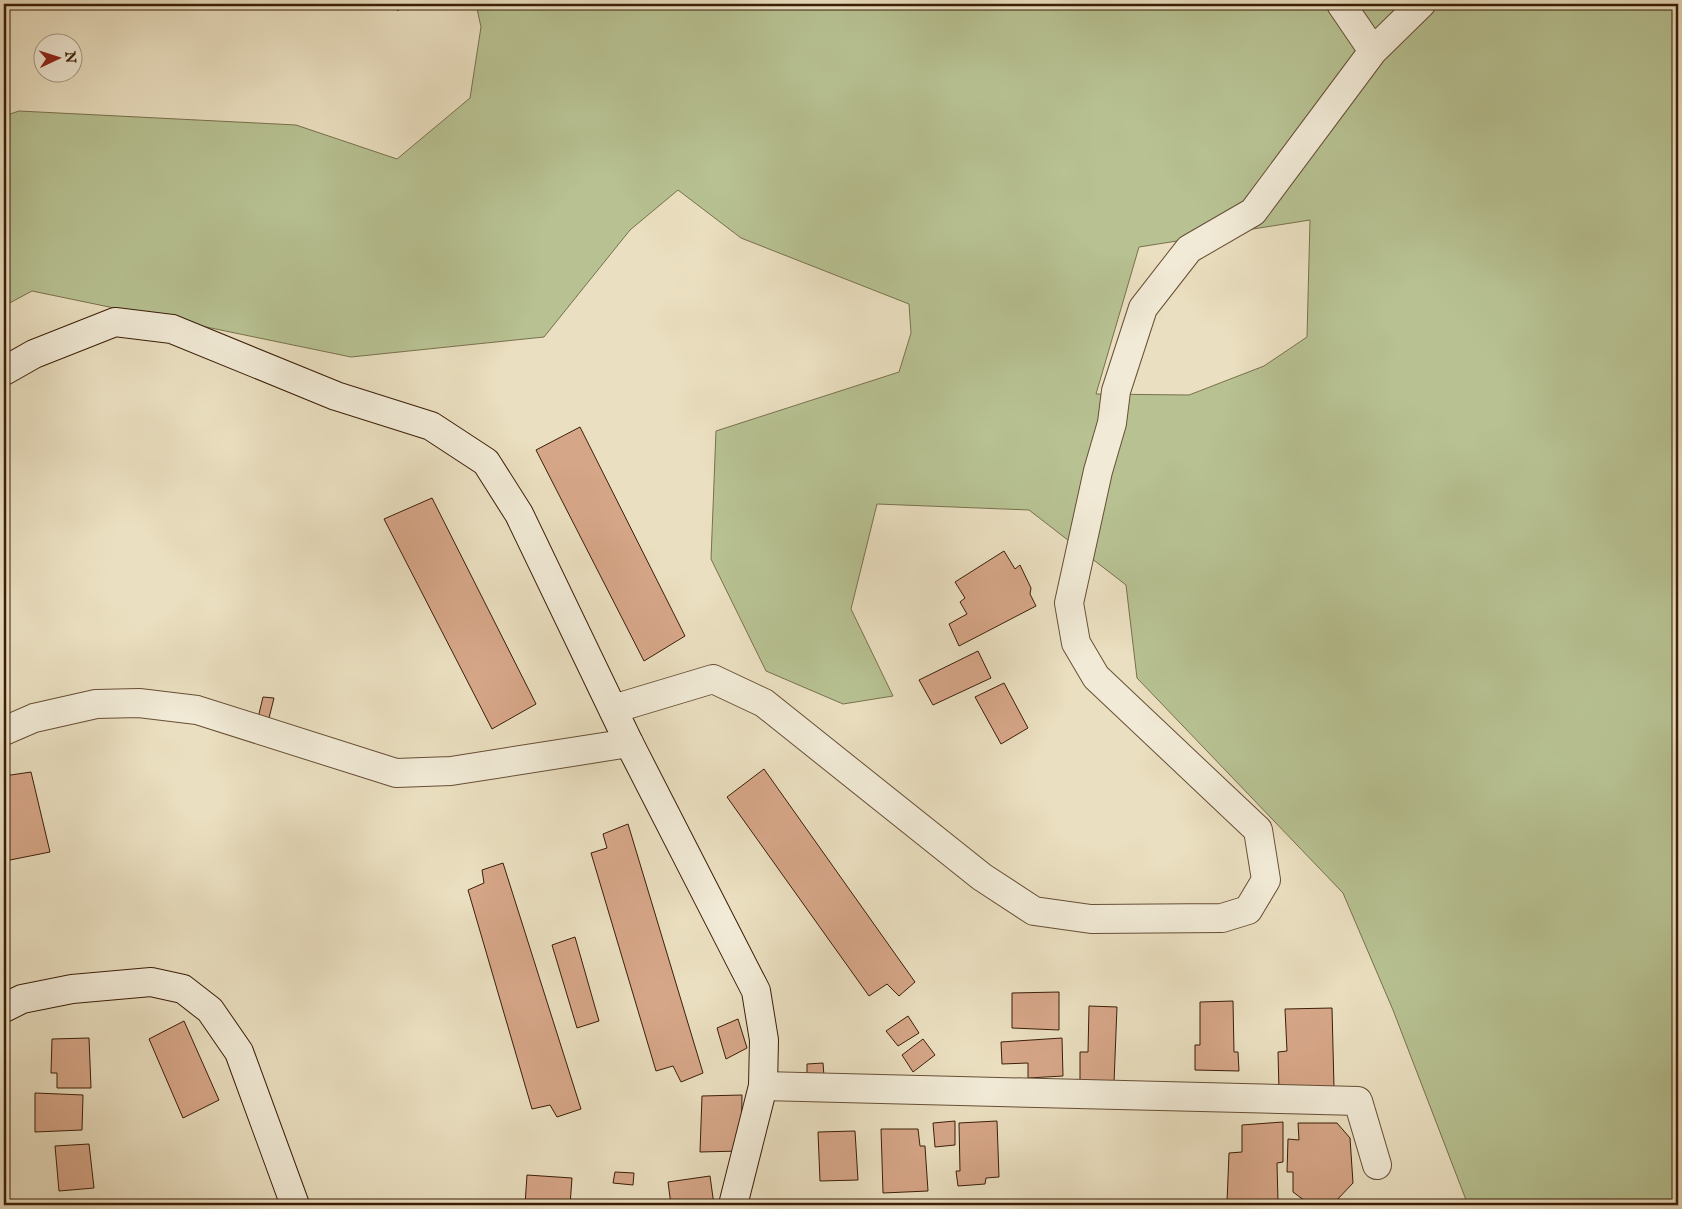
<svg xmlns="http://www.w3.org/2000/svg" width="1682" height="1209" viewBox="0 0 1682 1209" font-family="'IM FELL English',serif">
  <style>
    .green { fill: #b7c192; stroke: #79704c; fill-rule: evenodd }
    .building { fill: #d6a688; stroke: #3b1e07 }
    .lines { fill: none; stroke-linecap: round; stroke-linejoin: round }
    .street-casing { stroke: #674e35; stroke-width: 30 }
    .secondary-casing { stroke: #3b1e07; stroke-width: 30 }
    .path { stroke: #3b1e07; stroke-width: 3; stroke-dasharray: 4 2.5; stroke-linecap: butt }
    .street { stroke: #f1ead6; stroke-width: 28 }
    .secondary { stroke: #f1ead6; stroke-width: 28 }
  </style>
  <rect width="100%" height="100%" fill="#eadfc0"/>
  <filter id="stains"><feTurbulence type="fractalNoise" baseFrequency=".004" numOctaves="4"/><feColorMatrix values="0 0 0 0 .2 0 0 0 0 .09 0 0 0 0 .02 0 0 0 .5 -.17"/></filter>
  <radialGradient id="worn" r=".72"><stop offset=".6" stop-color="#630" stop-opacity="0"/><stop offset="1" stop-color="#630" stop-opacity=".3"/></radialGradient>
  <path class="green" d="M 476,4 L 1678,4 L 1678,1205 L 1468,1205 L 1393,1010 L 1343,893 L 1137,678 L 1126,585 L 1029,510 L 877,504 L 851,609 L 893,696 L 843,704 L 766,671 L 711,559 L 716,431 L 899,372 L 911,333 L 909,304 L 741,238 L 678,190 L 630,230 L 544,337 L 351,357 L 32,291 L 4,306 L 4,116 L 19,111 L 296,125 L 397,159 L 470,98 L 481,27 ZM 1310,220 L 1307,337 L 1264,366 L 1189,395 L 1096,394 L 1139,247 Z"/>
  <path class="building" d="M 580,427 L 685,636 L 644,661 L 536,450 Z
    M 432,498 L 536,704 L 492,729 L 384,519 Z
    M 1004,551 L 1015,569 L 1020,565 L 1031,588 L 1030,594 L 1036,606 L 959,646 L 949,624 L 967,614 L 960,602 L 965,598 L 955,582 Z
    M 978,651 L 991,678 L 933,705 L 919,680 Z
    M 1004,683 L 1028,728 L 1001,744 L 975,697 Z
    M 263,697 L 274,698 L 267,726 L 257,722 Z
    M 764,769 L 915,982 L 899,996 L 887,984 L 869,996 L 727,797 Z
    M 31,772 L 50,852 L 5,861 L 4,854 L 4,776 Z
    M 628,824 L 703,1073 L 681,1082 L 673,1066 L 656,1071 L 591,853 L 607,848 L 603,834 Z
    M 503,863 L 581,1109 L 557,1117 L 550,1105 L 532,1109 L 468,890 L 484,883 L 482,870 Z
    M 575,937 L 599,1021 L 577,1028 L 552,945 Z
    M 1059,992 L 1059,1030 L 1012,1028 L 1012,993 Z
    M 1233,1001 L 1234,1052 L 1238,1052 L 1239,1071 L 1195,1070 L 1195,1045 L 1200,1045 L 1200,1002 Z
    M 1089,1006 L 1117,1007 L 1114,1083 L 1080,1082 L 1080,1052 L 1088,1052 Z
    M 1332,1008 L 1334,1088 L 1279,1091 L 1278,1052 L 1287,1051 L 1285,1009 Z
    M 908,1016 L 919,1033 L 898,1046 L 886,1031 Z
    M 738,1019 L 747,1048 L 726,1059 L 717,1028 Z
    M 184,1021 L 219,1100 L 183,1118 L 149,1039 Z
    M 89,1038 L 91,1088 L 57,1088 L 57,1073 L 51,1073 L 52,1039 Z
    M 1062,1038 L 1063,1076 L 1028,1078 L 1028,1063 L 1002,1064 L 1001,1042 Z
    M 923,1039 L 935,1055 L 913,1072 L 902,1055 Z
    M 823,1063 L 824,1076 L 807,1077 L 807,1064 Z
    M 35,1093 L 83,1095 L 82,1130 L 35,1132 Z
    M 742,1095 L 741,1151 L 700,1152 L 702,1096 Z
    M 955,1121 L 955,1145 L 935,1147 L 933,1123 Z
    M 997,1121 L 999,1177 L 986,1178 L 985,1184 L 958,1186 L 956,1171 L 960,1171 L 959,1123 Z
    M 1283,1122 L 1283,1162 L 1277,1163 L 1278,1202 L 1227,1202 L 1229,1153 L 1242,1152 L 1242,1125 Z
    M 1298,1123 L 1337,1123 L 1350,1138 L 1353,1183 L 1335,1202 L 1308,1203 L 1293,1192 L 1293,1172 L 1287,1172 L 1288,1139 L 1299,1140 Z
    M 881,1129 L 918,1129 L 920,1146 L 925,1146 L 928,1191 L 883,1193 Z
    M 855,1131 L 858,1180 L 820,1181 L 818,1132 Z
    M 89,1144 L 94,1188 L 59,1191 L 55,1146 Z
    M 615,1172 L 634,1173 L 633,1185 L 613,1183 Z
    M 527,1175 L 572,1178 L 570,1205 L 525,1205 Z
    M 710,1176 L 714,1205 L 671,1205 L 668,1182 Z"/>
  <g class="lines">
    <defs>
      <path id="street" d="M 1341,4 L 1373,51
        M 613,709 L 713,679 L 764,703 L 982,877 L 1034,911 L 1091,919 L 1222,918 L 1248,910 L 1266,880 L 1258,830 L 1096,677 L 1076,643 L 1069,603 L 1098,471 L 1112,423 L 1116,391 L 1143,308 L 1189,249 L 1253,212 L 1373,51 L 1421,4
        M 4,731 L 34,718 L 96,704 L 139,703 L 197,710 L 396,773 L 451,771 L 629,743
        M 763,1086 L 1358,1101 L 1377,1165"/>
      <path id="secondary" d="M 4,371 L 34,354 L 115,322 L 172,329 L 336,396 L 431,426 L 486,462 L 519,514 L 629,743 L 756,991 L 764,1040 L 763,1086 L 733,1205
        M 4,1008 L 22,999 L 72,989 L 151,982 L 183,989 L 210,1010 L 239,1052 L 295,1205"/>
    </defs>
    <use href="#street" class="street-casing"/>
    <use href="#secondary" class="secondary-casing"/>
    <path class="path" d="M 392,4 L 399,10"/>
    <use href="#street" class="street"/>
    <use href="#secondary" class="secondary"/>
  </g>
  <rect width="1682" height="1209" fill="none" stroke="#eadfc0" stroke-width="20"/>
  <rect x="5" y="5" width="1672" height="1199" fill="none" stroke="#3b1e07" stroke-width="2.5"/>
  <rect x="10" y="10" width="1662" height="1189" fill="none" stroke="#3b1e07"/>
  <g transform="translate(58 58) rotate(86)"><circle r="24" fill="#f1ead6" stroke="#a89883"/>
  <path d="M0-4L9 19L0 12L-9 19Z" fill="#8f2418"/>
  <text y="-8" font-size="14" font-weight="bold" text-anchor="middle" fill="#3b1e07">N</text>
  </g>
  <rect width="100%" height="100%" filter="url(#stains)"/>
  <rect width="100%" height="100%" fill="url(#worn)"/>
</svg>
